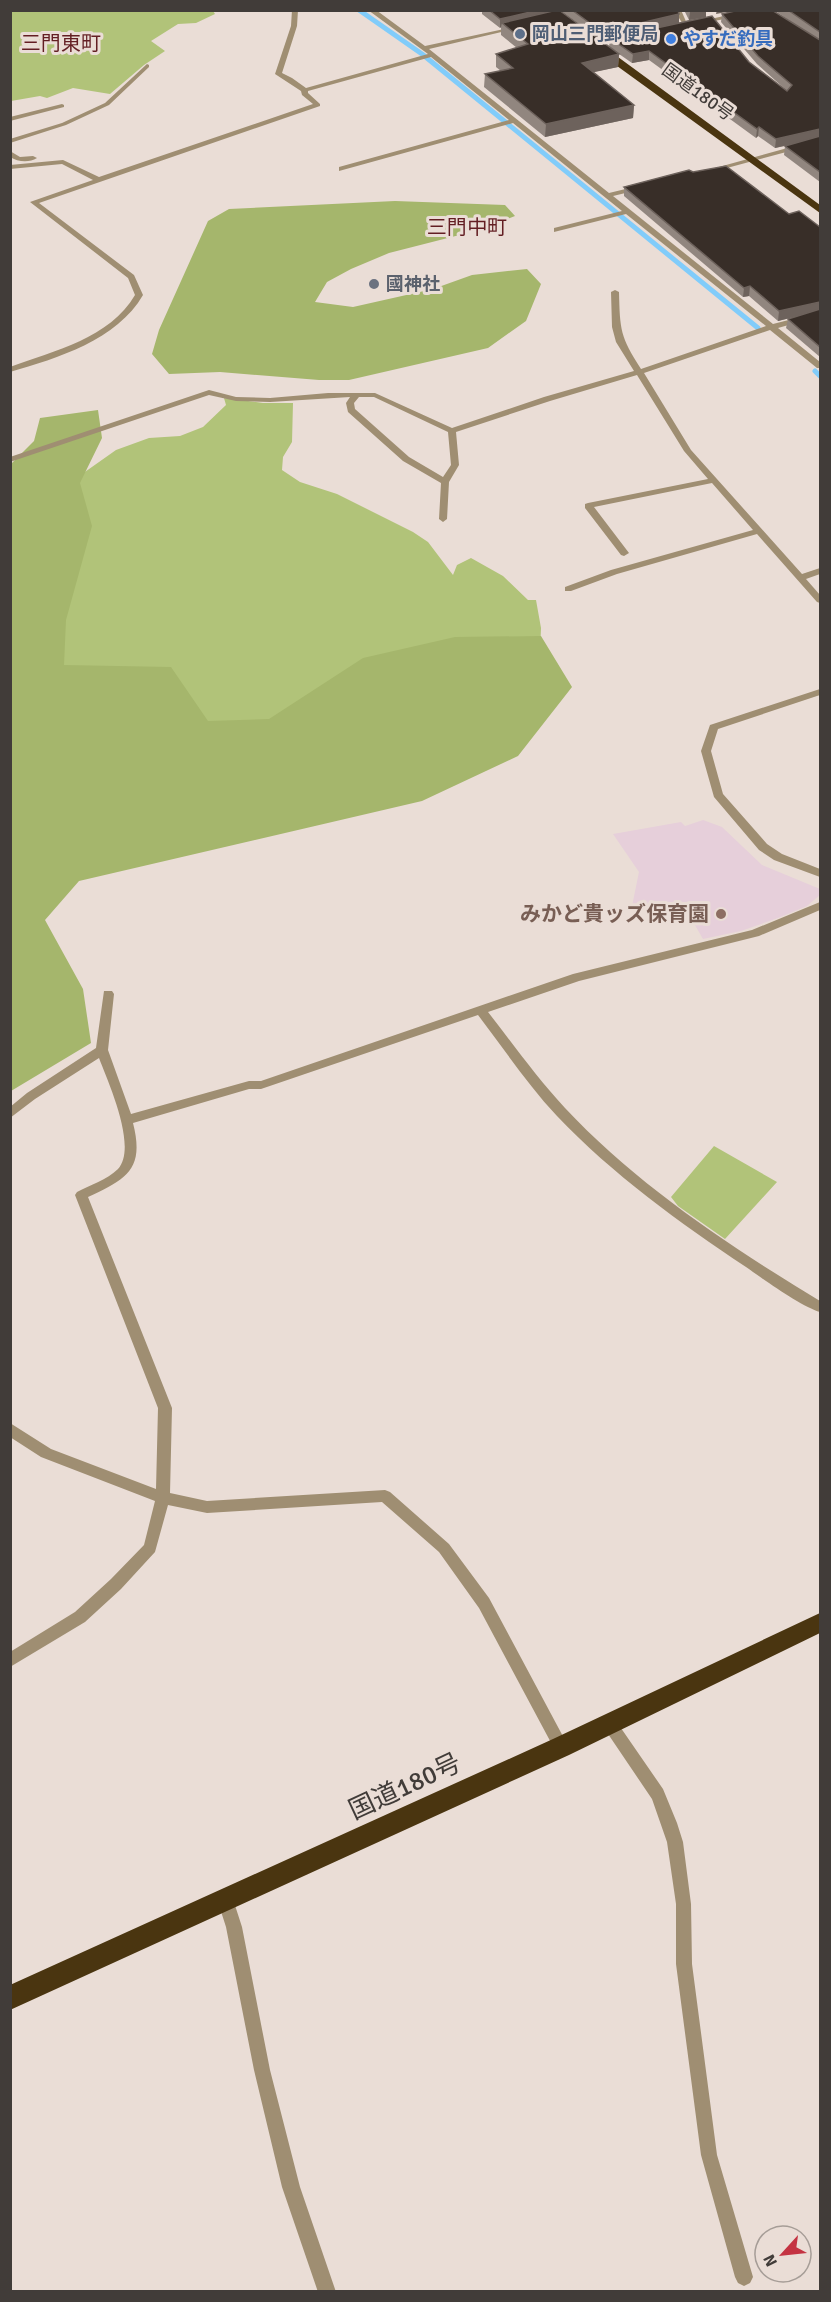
<svg xmlns="http://www.w3.org/2000/svg" width="831" height="2302" viewBox="0 0 831 2302" font-family="Signika,'Noto Sans JP',sans-serif">
  <style>
    .education { fill: #e6cfda }
    .green { fill: #b1c379 }
    .forest { fill: #a5b66c }
    .lines { fill: none; stroke-linecap: round; stroke-linejoin: round }
    .stream { stroke: #81ccfa; stroke-width: 5 }
    .street { fill: #9f8e72; fill-rule: evenodd }
    .highway { fill: #4a3510; fill-rule: evenodd }
    .wall { fill: #91867f }
    .shaded-wall { fill: #6d625c }
    .building { fill: #382e28; stroke: #6d625c; stroke-width: 1.5 }
    .service-dot { fill: #5c6f8a; stroke: #eaddd6; stroke-width: 2 }
    .shop-dot { fill: #3f7fe0; stroke: #eaddd6; stroke-width: 2 }
    .worship-dot { fill: #6b7280; stroke: #eaddd6; stroke-width: 2 }
    .education-dot { fill: #8d6e63; stroke: #eaddd6; stroke-width: 2 }
    .labels { text-anchor: middle; dominant-baseline: central; stroke-width: 6; stroke-linejoin: round; paint-order: stroke }
    .far-service-label { font-size: 18px; font-weight: bold; fill: #4e5e75; stroke: #eaddd6; text-anchor: start }
    .far-shop-label { font-size: 18px; font-weight: bold; fill: #366cbe; stroke: #eaddd6; text-anchor: start }
    .far-street-label { font-size: 18px; fill: #413c39; stroke: #eaddd6 }
    .far-worship-label { font-size: 18px; font-weight: bold; fill: #5b616d; stroke: #eaddd6; text-anchor: start }
    .far-quarter-label { font-size: 20px; fill: #631e23; stroke: #eaddd6 }
    .education-label { font-size: 21px; font-weight: bold; fill: #785e54; stroke: #eaddd6; text-anchor: end }
    .near-street-label { font-size: 26px; fill: #413c39; stroke: #eaddd6 }
  </style>
  <rect width="100%" height="100%" fill="#eaddd6"/>
  <path class="education" d="M 703,820 L 722,827 L 762,865 L 820,889 L 820,895 L 807,906 L 778,918 L 741,931 L 703,939 L 681,901 L 631,911 L 639,872 L 613,834 L 681,822 L 685,826 Z"/>
  <path class="green" d="M 213,11 L 215,14 L 196,23 L 178,24 L 151,41 L 165,51 L 144,65 L 110,94 L 73,88 L 47,98 L 40,96 L 11,101 L 11,11 Z
    M 224,398 L 263,403 L 293,403 L 292,442 L 283,457 L 282,470 L 300,482 L 337,494 L 413,532 L 428,542 L 453,575 L 457,565 L 471,558 L 503,576 L 528,600 L 536,600 L 541,628 L 540,654 L 339,715 L 97,758 L 10,577 L 82,474 L 116,450 L 149,438 L 180,436 L 203,427 L 226,405 Z
    M 714,1146 L 777,1182 L 725,1239 L 678,1206 L 671,1197 Z"/>
  <path class="forest" d="M 395,201 L 505,205 L 515,216 L 483,229 L 389,253 L 351,269 L 327,282 L 315,302 L 353,307 L 433,289 L 472,275 L 527,269 L 541,284 L 526,321 L 488,348 L 349,380 L 319,380 L 220,372 L 169,374 L 152,354 L 159,330 L 208,221 L 229,209 Z
    M 98,410 L 102,438 L 80,483 L 92,526 L 66,620 L 64,665 L 171,667 L 208,721 L 269,719 L 363,658 L 455,637 L 541,636 L 572,687 L 518,756 L 422,801 L 79,881 L 45,920 L 83,989 L 91,1043 L 11,1091 L 10,465 L 34,441 L 40,418 Z"/>
  <g class="lines">
    <path class="stream" d="M 359,10 L 422,54 L 758,328
      M 815,371 L 820,376"/>
    <path class="street" d="M 292,10 L 298,10 L 297,26 L 282,73 L 292,78 L 306,88 L 428,54 L 368,10 L 376,10 L 425,46 L 518,26 L 518,28 L 429,49 L 609,193 L 642,185 L 642,189 L 613,196 L 773,324 L 820,312 L 820,316 L 778,328 L 820,362 L 820,368 L 817,368 L 770,330 L 644,373 L 691,450 L 802,574 L 820,568 L 820,574 L 806,579 L 820,595 L 820,603 L 817,602 L 757,534 L 617,574 L 571,591 L 565,591 L 565,587 L 611,570 L 753,530 L 712,483 L 594,507 L 629,553 L 624,556 L 621,555 L 585,508 L 585,504 L 588,503 L 708,479 L 684,451 L 637,375 L 550,401 L 456,432 L 459,465 L 449,482 L 447,519 L 443,522 L 439,519 L 441,483 L 403,461 L 348,412 L 346,403 L 350,397 L 270,402 L 236,401 L 209,395 L 10,462 L 10,457 L 209,390 L 236,397 L 270,398 L 328,393 L 375,393 L 452,428 L 544,397 L 634,371 L 616,342 L 612,327 L 611,292 L 615,290 L 619,292 C 620,330 620,336 641,369 L 766,326 L 626,214 L 554,232 L 554,228 L 622,211 L 513,123 L 339,171 L 339,167 L 509,120 L 431,57 L 308,91 L 308,93 L 320,104 L 320,106 L 39,203 L 134,275 L 143,295 C 117,340 58,358 10,372 L 10,367 C 54,351 110,338 135,295 L 128,278 L 30,202 L 93,180 L 62,164 L 10,169 L 10,165 L 63,160 L 99,177 L 313,104 L 302,95 L 301,91 L 275,74 L 291,26 ZM 359,397 L 374,397 L 448,432 L 451,465 L 443,477 L 409,457 L 355,409 L 354,403 Z
      M 674,10 L 681,10 L 688,26 L 684,26 Z
      M 751,10 L 767,10 L 700,24 L 697,22 Z
      M 147,64 L 149,65 L 149,67 L 109,105 L 66,125 L 10,143 L 10,139 L 62,123 L 105,103 Z
      M 62,104 L 64,105 L 64,107 L 10,121 L 10,117 Z
      M 820,139 L 820,143 L 712,172 L 708,170 Z
      M 10,151 L 20,157 L 33,156 L 37,158 C 29,163 18,162 10,157 Z
      M 820,689 L 820,695 L 718,729 L 711,751 L 723,794 L 767,844 L 782,854 L 820,869 L 820,877 L 774,860 L 759,850 L 714,797 L 701,751 L 710,725 Z
      M 820,902 L 820,910 L 759,936 L 579,981 L 488,1012 C 513,1044 537,1078 565,1108 C 637,1185 731,1247 820,1301 L 820,1312 C 802,1307 763,1279 746,1267 C 680,1223 612,1174 557,1116 C 528,1085 504,1049 478,1015 L 261,1089 L 249,1089 L 133,1123 C 145,1170 126,1179 88,1197 L 172,1408 L 170,1493 L 207,1501 L 385,1490 L 390,1492 L 449,1544 L 489,1598 L 566,1742 L 568,1747 L 566,1752 L 561,1754 L 556,1752 L 479,1608 L 439,1552 L 382,1502 L 207,1513 L 168,1505 L 155,1552 L 121,1589 L 85,1622 L 10,1667 L 10,1652 L 75,1612 L 111,1579 L 144,1545 L 155,1501 L 41,1457 L 10,1437 L 10,1423 L 51,1449 L 156,1489 L 158,1408 L 75,1195 L 77,1192 C 90,1185 107,1180 118,1169 C 138,1147 108,1082 99,1058 L 35,1099 L 10,1118 L 10,1107 L 27,1093 L 96,1048 L 104,991 L 112,991 L 114,994 L 108,1050 L 131,1114 L 249,1081 L 261,1081 L 573,974 L 752,930 Z
      M 609,1716 L 614,1718 L 663,1789 L 677,1823 L 683,1842 L 691,1904 L 692,1964 L 717,2155 L 753,2277 L 750,2283 L 744,2286 L 738,2283 L 735,2277 L 701,2155 L 676,1964 L 676,1904 L 667,1842 L 652,1799 L 604,1728 L 602,1723 L 604,1718 Z
      M 226,1894 L 232,1896 L 242,1927 L 270,2070 L 300,2187 L 336,2292 L 318,2292 L 282,2187 L 254,2070 L 226,1927 L 218,1902 L 220,1896 Z"/>
    <path class="highway" d="M 595,46 L 603,46 L 820,205 L 820,213 L 595,50 Z
      M 820,1613 L 820,1633 L 569,1755 L 10,2010 L 10,1985 L 553,1739 Z"/>
  </g>
  <path class="wall" d="M 482,10 L 551,10 L 551,12 L 619,54 L 618,67 L 593,72 L 634,105 L 633,118 L 545,137 L 484,87 L 485,74 L 501,71 L 496,67 L 496,54 L 517,48 L 501,35 L 501,27 L 500,28 L 482,14 Z
    M 560,10 L 678,10 L 679,23 L 657,28 L 689,20 L 684,10 L 706,10 L 706,17 L 749,62 L 786,90 L 757,64 L 721,22 L 722,14 L 796,25 L 774,10 L 820,10 L 820,182 L 784,155 L 785,146 L 775,148 L 758,136 L 756,138 L 649,60 L 632,63 L 609,47 L 610,39 L 602,41 Z
    M 693,172 L 820,227 L 820,357 L 786,328 L 788,319 L 799,316 L 778,321 L 749,296 L 743,297 L 624,196 L 624,187 Z"/>
  <path class="shaded-wall" d="M 539,10 L 551,10 L 550,17 L 502,23 L 501,27 L 500,28 L 500,19 Z
    M 697,10 L 706,10 L 706,17 L 689,20 L 690,12 Z
    M 717,10 L 737,10 L 716,14 Z
    M 679,14 L 679,23 L 602,41 L 602,32 Z
    M 649,51 L 649,60 L 632,63 L 633,54 Z
    M 619,54 L 618,67 L 581,75 L 582,63 Z
    M 634,105 L 633,118 L 545,137 L 546,124 Z
    M 759,127 L 758,136 L 756,138 L 757,129 Z
    M 820,129 L 820,137 L 775,148 L 776,139 Z
    M 750,286 L 749,296 L 743,297 L 744,288 Z
    M 820,302 L 820,310 L 778,321 L 779,311 Z"/>
  <path class="building" d="M 489,10 L 539,10 L 500,19 Z
    M 557,10 L 559,10 L 619,54 L 582,63 L 634,105 L 546,124 L 485,74 L 513,68 L 496,54 L 528,44 L 502,23 Z
    M 572,10 L 678,10 L 679,14 L 602,32 Z
    M 739,10 L 772,10 L 820,40 L 820,129 L 776,139 L 759,127 L 757,129 L 649,51 L 633,54 L 610,38 L 712,16 L 749,62 L 787,91 L 792,85 L 758,56 L 722,14 Z
    M 788,10 L 820,10 L 820,32 Z
    M 820,136 L 820,172 L 785,146 Z
    M 726,166 L 789,214 L 799,211 L 820,227 L 820,302 L 779,311 L 750,286 L 744,288 L 624,187 L 689,170 L 693,172 Z
    M 820,309 L 820,347 L 788,319 Z"/>
  <circle class="service-dot" cx="520" cy="34" r="6"/>
  <circle class="shop-dot" cx="671" cy="39" r="6"/>
  <circle class="worship-dot" cx="374" cy="284" r="6"/>
  <circle class="education-dot" cx="721" cy="914" r="6"/>
  <g class="labels">
    <g class="far-service-label">
      <text x="532" y="34">岡山三門郵便局</text>
    </g>
    <g class="far-shop-label">
      <text x="683" y="39">やすだ釣具</text>
    </g>
    <g class="far-street-label">
      <text transform="translate(698 92) rotate(36)">国道180号</text>
    </g>
    <g class="far-worship-label">
      <text x="386" y="284">國神社</text>
    </g>
    <g class="far-quarter-label">
      <text x="61" y="43">三門東町</text>
      <text x="467" y="227">三門中町</text>
    </g>
    <g class="education-label">
      <text x="709" y="914">みかど貴ッズ保育園</text>
    </g>
    <g class="near-street-label">
      <text transform="translate(405 1787) rotate(-25)">国道180号</text>
    </g>
  </g>
  <rect width="831" height="2302" fill="none" stroke="#413c39" stroke-width="24"/>
  <g transform="translate(783 2254) rotate(243)"><circle r="28" fill="#eaddd6" stroke="#a69d97" stroke-width="1.5"/>
  <path d="M0-4.5L10 22L0 15L-10 22Z" fill="#c43342"/>
  <text y="-9" font-size="16" font-weight="bold" text-anchor="middle" fill="#413c39">N</text>
  </g>
</svg>
